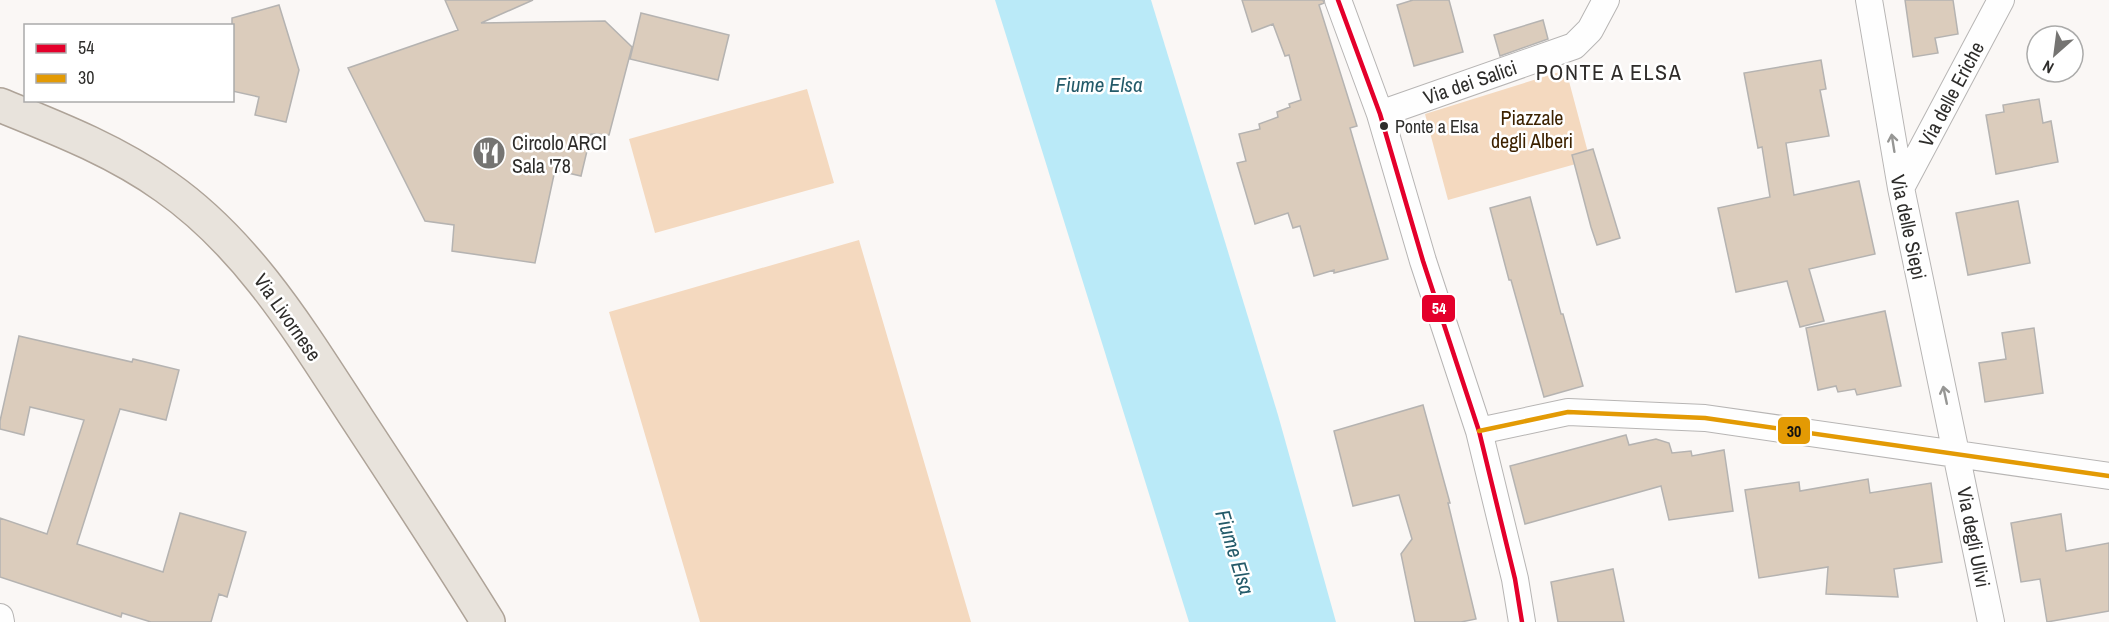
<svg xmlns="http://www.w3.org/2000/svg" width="2109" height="622" viewBox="0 0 2109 622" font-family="'Archivo Narrow',sans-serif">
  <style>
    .green { fill: #f4d9bf }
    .water { fill: #baeaf8 }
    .building { fill: #dbccbc; stroke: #b5b3b1; stroke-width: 1.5 }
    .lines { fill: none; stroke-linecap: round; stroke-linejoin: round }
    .minor-casing { stroke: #b7b5b4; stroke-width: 28 }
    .primary-casing { stroke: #aea398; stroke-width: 36 }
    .minor { stroke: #fefefe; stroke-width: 26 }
    .primary { stroke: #e8e3dc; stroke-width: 33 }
    .bus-1-casing { stroke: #fff; stroke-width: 9 }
    .bus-2-casing { stroke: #fff; stroke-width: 9 }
    .bus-1 { stroke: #e4002b; stroke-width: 4.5 }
    .bus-2 { stroke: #e39a04; stroke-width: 4.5 }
    .oneway { stroke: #969694 }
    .bus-dot { fill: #2e2d2b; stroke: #fff; stroke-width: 2 }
    .labels { text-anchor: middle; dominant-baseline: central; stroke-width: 5; stroke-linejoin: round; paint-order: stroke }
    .bus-label { font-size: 18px; fill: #2e2d2b; stroke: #fff; text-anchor: start }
    .street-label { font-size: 20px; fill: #2e2d2b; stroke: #fff }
    .park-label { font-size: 20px; fill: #3d2200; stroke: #fff }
    .poi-label { font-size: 20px; fill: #2e2d2b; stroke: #fff; text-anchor: start }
    .water-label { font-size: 21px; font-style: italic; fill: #235a69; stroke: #fff }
    .quarter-label { font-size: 22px; letter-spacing: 1.5px; fill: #2f2c2a; stroke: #fff }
    .line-badge { stroke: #fff; stroke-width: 2 }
    .badge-label { font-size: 16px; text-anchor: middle; font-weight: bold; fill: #fff }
    .pale-badge-label { font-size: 16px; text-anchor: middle; font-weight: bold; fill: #111 }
  </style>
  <rect width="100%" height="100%" fill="#faf7f5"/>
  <path class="green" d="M 1566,70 L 1590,160 L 1448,200 L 1425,114 Z
    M 807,89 L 834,183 L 655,233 L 629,139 Z
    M 859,240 L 971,622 L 700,622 L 609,312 Z"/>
  <path class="water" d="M 995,0 L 1151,0 L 1278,415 L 1336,622 L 1189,622 Z"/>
  <path class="building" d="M 445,0 L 533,0 L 481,23 L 605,21 L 632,47 L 609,135 L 591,134 L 581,176 L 555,170 L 535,263 L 452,251 L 454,225 L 425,221 L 348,68 L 458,30 Z
    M 1242,0 L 1323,0 L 1324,3 L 1319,5 L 1357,126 L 1350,128 L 1388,259 L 1334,273 L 1334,270 L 1314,276 L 1300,226 L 1293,228 L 1288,213 L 1255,224 L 1237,163 L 1246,161 L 1239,134 L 1260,129 L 1259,124 L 1278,117 L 1277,112 L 1290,107 L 1289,104 L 1301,100 L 1289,55 L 1285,56 L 1273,24 L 1252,32 Z
    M 1413,0 L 1449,0 L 1463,52 L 1414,66 L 1397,5 Z
    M 1905,0 L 1953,0 L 1958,34 L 1935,38 L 1938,53 L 1913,57 Z
    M 279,5 L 299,70 L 286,122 L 255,115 L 259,97 L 232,91 L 232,18 Z
    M 641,13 L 729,35 L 718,80 L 630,59 Z
    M 1543,20 L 1548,39 L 1500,56 L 1494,35 Z
    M 1821,60 L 1826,89 L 1820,90 L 1829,136 L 1786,143 L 1794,195 L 1859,181 L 1875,254 L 1809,269 L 1824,321 L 1800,327 L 1787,281 L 1736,292 L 1718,208 L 1770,197 L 1762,147 L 1758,148 L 1744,73 Z
    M 2039,99 L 2043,123 L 2051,121 L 2058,162 L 1996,174 L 1986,115 L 2004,112 L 2003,105 Z
    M 1593,149 L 1620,238 L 1597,245 L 1591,227 L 1572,155 Z
    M 1530,197 L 1561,314 L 1563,314 L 1583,386 L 1544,397 L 1511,280 L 1509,280 L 1490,208 Z
    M 2018,201 L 2030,263 L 1968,275 L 1956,213 Z
    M 1885,311 L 1901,386 L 1857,395 L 1855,389 L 1838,392 L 1836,386 L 1818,390 L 1806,328 Z
    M 2034,328 L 2043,393 L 1985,402 L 1979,363 L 2006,359 L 2002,333 Z
    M 19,336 L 132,362 L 133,359 L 179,370 L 166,420 L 120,409 L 77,544 L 163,572 L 180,513 L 246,532 L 227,597 L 219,594 L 211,622 L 151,622 L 122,613 L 121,617 L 0,577 L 0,518 L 47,534 L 84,420 L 30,407 L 24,435 L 0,429 L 0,421 Z
    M 1423,405 L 1450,503 L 1448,503 L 1476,619 L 1461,622 L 1415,622 L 1401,554 L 1412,539 L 1399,495 L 1353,506 L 1334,431 Z
    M 1626,435 L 1629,445 L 1656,439 L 1669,443 L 1672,453 L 1691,451 L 1692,456 L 1724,450 L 1733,511 L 1669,520 L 1661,486 L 1525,524 L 1510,466 Z
    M 1868,479 L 1870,493 L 1931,483 L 1942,562 L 1894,569 L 1898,597 L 1826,594 L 1828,567 L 1759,578 L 1745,490 L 1799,482 L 1800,491 Z
    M 2061,514 L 2066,551 L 2109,543 L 2109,611 L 2047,622 L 2040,579 L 2021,582 L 2011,523 Z
    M 1613,569 L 1624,622 L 1558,622 L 1551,582 Z"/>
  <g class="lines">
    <defs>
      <path id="minor" d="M 1338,0 L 1380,114 L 1423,261 L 1479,431 L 1515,579 L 1522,622
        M 1869,0 L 1901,188 L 1991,622
        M 1380,114 L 1574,46 L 1590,30 L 1606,0
        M 1901,188 L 2001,0
        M 1479,431 L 1568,412 L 1705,418 L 2109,476
        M 0,617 L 1,622"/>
      <path id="primary" d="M 0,105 C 57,128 116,151 166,187 C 250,246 303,336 358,420 C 402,487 446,554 488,622"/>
    </defs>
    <use href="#minor" class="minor-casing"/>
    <use href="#primary" class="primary-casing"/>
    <use href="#minor" class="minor"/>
    <use href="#primary" class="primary"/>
    <defs>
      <path id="bus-1" d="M 1338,0 L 1380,114 L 1423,261 L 1479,431 L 1515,579 L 1522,622"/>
      <path id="bus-2" d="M 1479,431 L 1568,412 L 1705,418 L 2109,476"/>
    </defs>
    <use href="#bus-1" class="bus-1-casing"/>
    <use href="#bus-2" class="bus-2-casing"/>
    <use href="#bus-1" class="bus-1"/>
    <use href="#bus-2" class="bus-2"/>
  </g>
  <defs><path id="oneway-shaft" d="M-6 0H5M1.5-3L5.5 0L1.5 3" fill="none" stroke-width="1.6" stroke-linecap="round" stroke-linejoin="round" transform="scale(1.5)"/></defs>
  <g class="oneway">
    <use href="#oneway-shaft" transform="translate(1893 143) rotate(-99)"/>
    <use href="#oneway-shaft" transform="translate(1945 395) rotate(-102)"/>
  </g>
  <defs>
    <symbol id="restaurant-disc" viewBox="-11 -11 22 22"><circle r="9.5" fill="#757472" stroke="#fff"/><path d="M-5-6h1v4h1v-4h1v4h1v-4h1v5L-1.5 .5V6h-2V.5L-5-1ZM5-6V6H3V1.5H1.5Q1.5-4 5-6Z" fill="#fff"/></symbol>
  </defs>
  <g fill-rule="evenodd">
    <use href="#restaurant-disc" x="470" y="134" width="38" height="38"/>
  </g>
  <circle class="bus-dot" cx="1384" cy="126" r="5"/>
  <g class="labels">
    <g class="bus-label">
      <text x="1395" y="126">Ponte a Elsa</text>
    </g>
    <g class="street-label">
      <text transform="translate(1470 82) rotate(-19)">Via dei Salici</text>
      <text transform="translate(1951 94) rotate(-62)">Via delle Eriche</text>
      <text transform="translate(1909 227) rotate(78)">Via delle Siepi</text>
      <text transform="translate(288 317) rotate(55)">Via Livornese</text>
      <text transform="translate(1974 537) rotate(79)">Via degli Ulivi</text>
    </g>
    <g class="park-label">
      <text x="1532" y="117">Piazzale<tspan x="1532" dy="23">degli Alberi</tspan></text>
    </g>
    <g class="poi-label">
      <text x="512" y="142">Circolo ARCI<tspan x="512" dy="23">Sala '78</tspan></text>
    </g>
    <g class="water-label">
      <text x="1099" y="84">Fiume Elsa</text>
      <text transform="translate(1235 552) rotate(73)">Fiume Elsa</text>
    </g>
    <g class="quarter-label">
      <text x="1609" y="72">PONTE A ELSA</text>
    </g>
  </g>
  <g class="line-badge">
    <rect x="1421" y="294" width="35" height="29" rx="6" fill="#e4002b"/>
    <rect x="1777" y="416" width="34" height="29" rx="6" fill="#e39a04"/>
  </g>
  <g class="badge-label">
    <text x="1439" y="314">54</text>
  </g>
  <g class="pale-badge-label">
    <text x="1794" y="437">30</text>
  </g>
  <rect x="24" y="24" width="210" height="78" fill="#ffffff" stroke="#ababaa" stroke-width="1.5"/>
  <rect x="36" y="44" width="30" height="9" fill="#e4002b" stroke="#ababaa" stroke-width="1.5"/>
  <text x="78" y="54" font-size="18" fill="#2e2d2b">54</text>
  <rect x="36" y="74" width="30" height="9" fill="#e39a04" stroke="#ababaa" stroke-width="1.5"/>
  <text x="78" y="84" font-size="18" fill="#2e2d2b">30</text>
  <g transform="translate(2055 54) rotate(208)"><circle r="28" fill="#ffffff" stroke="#ababaa" stroke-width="1.5"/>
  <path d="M0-4.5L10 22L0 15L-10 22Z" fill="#757472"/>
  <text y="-9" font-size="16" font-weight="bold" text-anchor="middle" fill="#2e2d2b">N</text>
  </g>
</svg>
